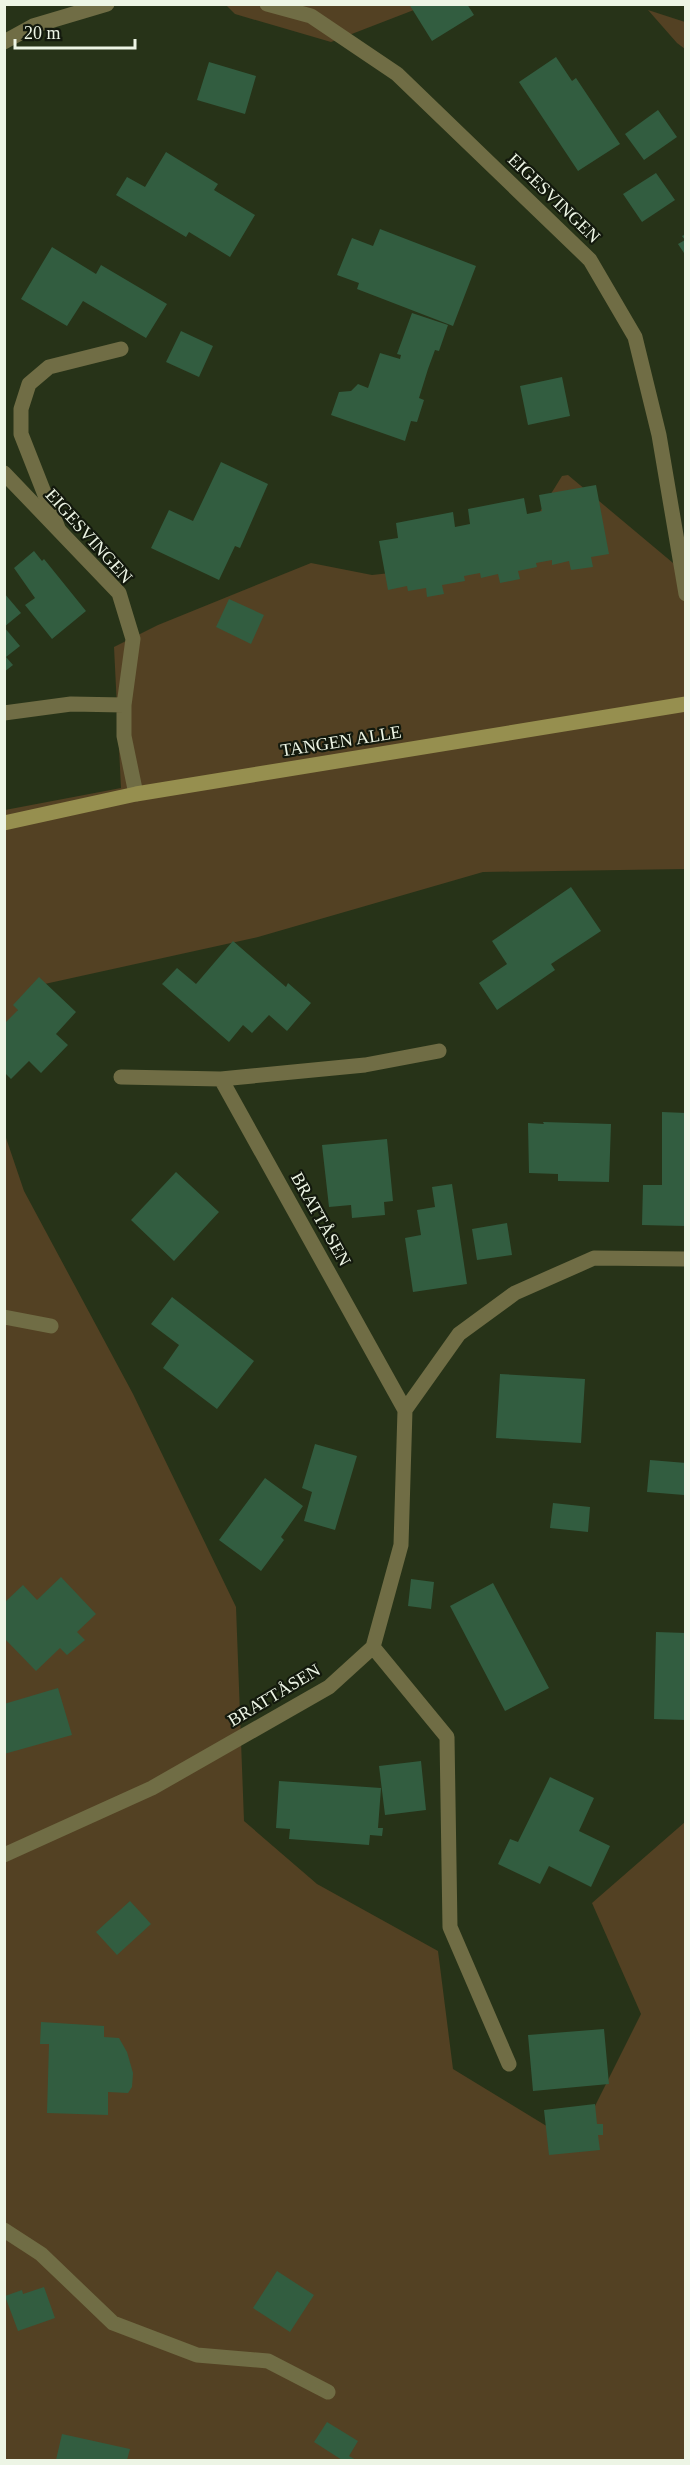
<svg xmlns="http://www.w3.org/2000/svg" width="690" height="2465" viewBox="0 0 690 2465" font-family="'Times New Roman',serif">
  <style>
    .green { fill: #534123 }
    .building { fill: #325d40 }
    .lines { fill: none; stroke-linecap: round; stroke-linejoin: round }
    .lane { stroke: #706d45; stroke-width: 15 }
    .street { stroke: #706d45; stroke-width: 15 }
    .secondary { stroke: #968f4f; stroke-width: 15 }
    .labels { text-anchor: middle; dominant-baseline: central; stroke-width: 4.5; stroke-linejoin: round; paint-order: stroke }
    .street-label { font-size: 18px; fill: #edf5e5; stroke: #13190d }
  </style>
  <rect width="100%" height="100%" fill="#273318"/>
  <path class="green" d="M 226,5 L 419,5 L 419,8 L 331,42 L 235,14 Z
    M 648,10 L 685,22 L 685,49 L 677,43 Z
    M 568,475 L 685,573 L 685,869 L 483,872 L 258,937 L 31,987 L 5,1033 L 5,810 L 121,788 L 114,647 L 158,625 L 311,563 L 372,575 L 510,560 L 562,476 Z
    M 4,1132 L 24,1191 L 133,1394 L 236,1607 L 244,1821 L 317,1884 L 438,1951 L 453,2069 L 576,2144 L 641,2014 L 592,1903 L 685,1822 L 685,2460 L 5,2460 Z"/>
  <path class="building" d="M 409,4 L 467,4 L 474,15 L 432,41 Z
    M 556,57 L 572,81 L 576,78 L 620,144 L 578,171 L 519,82 Z
    M 209,62 L 256,76 L 245,114 L 197,100 Z
    M 658,110 L 677,137 L 644,160 L 625,134 Z
    M 166,152 L 218,184 L 214,190 L 255,215 L 230,257 L 189,232 L 186,237 L 116,195 L 127,177 L 145,187 Z
    M 656,173 L 675,200 L 642,222 L 623,194 Z
    M 380,229 L 476,266 L 453,326 L 357,289 L 359,283 L 337,275 L 352,238 L 373,246 Z
    M 686,234 L 686,256 L 678,244 L 685,240 L 682,236 Z
    M 52,247 L 96,274 L 101,265 L 167,304 L 146,338 L 83,301 L 67,326 L 21,299 Z
    M 412,313 L 448,325 L 439,351 L 435,350 L 428,369 L 419,398 L 424,400 L 417,422 L 411,421 L 405,441 L 331,415 L 339,392 L 351,391 L 358,384 L 368,388 L 380,353 L 400,359 L 401,355 L 397,354 Z
    M 181,331 L 213,346 L 199,377 L 166,362 Z
    M 562,377 L 570,416 L 528,425 L 520,386 Z
    M 221,462 L 268,484 L 240,548 L 235,546 L 219,580 L 151,548 L 169,510 L 193,521 Z
    M 596,485 L 609,554 L 591,557 L 593,567 L 571,570 L 569,561 L 552,565 L 552,560 L 536,563 L 537,567 L 518,571 L 520,579 L 500,583 L 498,574 L 481,578 L 480,573 L 464,576 L 465,581 L 442,585 L 444,594 L 427,597 L 426,588 L 408,591 L 407,586 L 388,590 L 379,541 L 398,538 L 396,523 L 453,512 L 455,527 L 470,524 L 468,509 L 524,498 L 527,514 L 542,511 L 539,495 Z
    M 34,551 L 42,561 L 44,559 L 86,611 L 52,639 L 25,605 L 35,598 L 14,568 Z
    M 4,593 L 21,613 L 4,627 Z
    M 229,599 L 264,615 L 251,644 L 216,627 Z
    M 4,627 L 20,646 L 6,657 L 13,665 L 4,672 Z
    M 571,887 L 601,931 L 551,964 L 555,970 L 497,1010 L 479,983 L 507,964 L 492,941 Z
    M 233,941 L 286,987 L 288,983 L 311,1003 L 287,1031 L 269,1015 L 252,1033 L 243,1025 L 229,1042 L 162,984 L 177,968 L 196,984 Z
    M 39,977 L 76,1012 L 56,1034 L 68,1045 L 41,1073 L 29,1061 L 11,1079 L 4,1072 L 4,1024 L 18,1010 L 13,1005 Z
    M 662,1112 L 686,1113 L 686,1226 L 642,1225 L 643,1185 L 662,1185 Z
    M 543,1122 L 611,1124 L 609,1182 L 558,1181 L 558,1174 L 529,1173 L 528,1123 L 544,1124 Z
    M 387,1139 L 393,1201 L 384,1202 L 385,1215 L 352,1218 L 351,1205 L 329,1207 L 322,1145 Z
    M 176,1172 L 219,1212 L 174,1261 L 131,1220 Z
    M 452,1184 L 467,1284 L 413,1292 L 405,1238 L 421,1235 L 417,1210 L 435,1207 L 432,1187 Z
    M 507,1223 L 512,1255 L 477,1260 L 472,1229 Z
    M 172,1297 L 254,1361 L 217,1409 L 163,1368 L 179,1345 L 151,1324 Z
    M 500,1374 L 585,1379 L 581,1443 L 496,1438 Z
    M 315,1444 L 357,1456 L 335,1530 L 304,1521 L 312,1492 L 302,1488 Z
    M 650,1460 L 686,1463 L 684,1495 L 647,1492 Z
    M 265,1478 L 303,1506 L 281,1537 L 284,1540 L 261,1571 L 219,1540 Z
    M 553,1503 L 590,1507 L 588,1532 L 550,1528 Z
    M 61,1577 L 96,1614 L 77,1632 L 85,1640 L 67,1655 L 60,1648 L 36,1671 L 4,1638 L 4,1603 L 23,1585 L 37,1600 Z
    M 411,1579 L 434,1582 L 431,1609 L 408,1606 Z
    M 493,1583 L 549,1688 L 505,1711 L 450,1606 Z
    M 656,1632 L 686,1633 L 686,1720 L 654,1719 Z
    M 58,1688 L 72,1735 L 4,1754 L 4,1704 Z
    M 421,1761 L 426,1810 L 385,1815 L 379,1766 Z
    M 550,1777 L 594,1798 L 579,1831 L 610,1846 L 591,1887 L 549,1866 L 540,1884 L 498,1864 L 510,1839 L 518,1842 Z
    M 279,1781 L 381,1788 L 378,1828 L 383,1828 L 382,1836 L 370,1835 L 369,1845 L 289,1839 L 290,1829 L 276,1828 Z
    M 130,1901 L 151,1924 L 117,1955 L 96,1932 Z
    M 41,2022 L 104,2026 L 104,2037 L 119,2038 L 127,2052 L 133,2073 L 132,2087 L 128,2093 L 108,2092 L 108,2115 L 47,2113 L 49,2044 L 40,2044 Z
    M 604,2029 L 609,2084 L 533,2091 L 528,2035 Z
    M 595,2104 L 597,2124 L 603,2124 L 603,2135 L 598,2135 L 600,2150 L 549,2155 L 544,2110 Z
    M 277,2271 L 314,2295 L 290,2332 L 253,2308 Z
    M 44,2287 L 55,2318 L 18,2331 L 5,2296 L 22,2290 L 23,2294 Z
    M 327,2422 L 358,2441 L 349,2456 L 356,2460 L 342,2460 L 314,2442 Z
    M 62,2434 L 130,2449 L 127,2460 L 56,2460 Z"/>
  <g class="lines">
    <path class="lane" d="M 58,528 L 21,434 L 21,409 L 29,384 L 49,367 L 121,349
      M 4,1317 L 51,1326"/>
    <path class="street" d="M 267,4 L 311,16 L 397,74 L 590,260 L 635,337 L 659,435 L 686,594
      M 4,42 L 33,26 L 107,4
      M 4,473 L 119,593 L 133,639 L 124,705
      M 4,713 L 71,704 L 124,705 L 124,736 L 136,794
      M 121,1077 L 221,1079 L 365,1065 L 439,1051
      M 221,1079 L 405,1410
      M 373,1647 L 447,1737 L 450,1927 L 509,2064
      M 4,1855 L 152,1788 L 329,1687 L 373,1647 L 401,1545 L 405,1410 L 459,1334 L 515,1293 L 594,1258 L 686,1259
      M 4,2230 L 41,2254 L 113,2323 L 197,2355 L 268,2361 L 328,2392"/>
    <path class="secondary" d="M 4,823 L 136,794 L 686,704"/>
  </g>
  <g class="labels">
    <g class="street-label">
      <text transform="translate(554 198) rotate(44)">EIGESVINGEN</text>
      <text transform="translate(89 536) rotate(48)">EIGESVINGEN</text>
      <text transform="translate(341 741) rotate(-9)">TANGEN ALLE</text>
      <text transform="translate(321 1219) rotate(61)">BRATTÅSEN</text>
      <text transform="translate(274 1695) rotate(-31)">BRATTÅSEN</text>
    </g>
  </g>
  <rect width="690" height="2465" fill="none" stroke="#edf5e5" stroke-width="12"/>
  <path d="M15 39v9h120v-9" fill="none" stroke="#edf5e5" stroke-width="3"/>
  <text x="24" y="39" font-size="18" fill="#edf5e5" stroke="#13190d" stroke-width="4.5" paint-order="stroke">20 m</text>
</svg>
